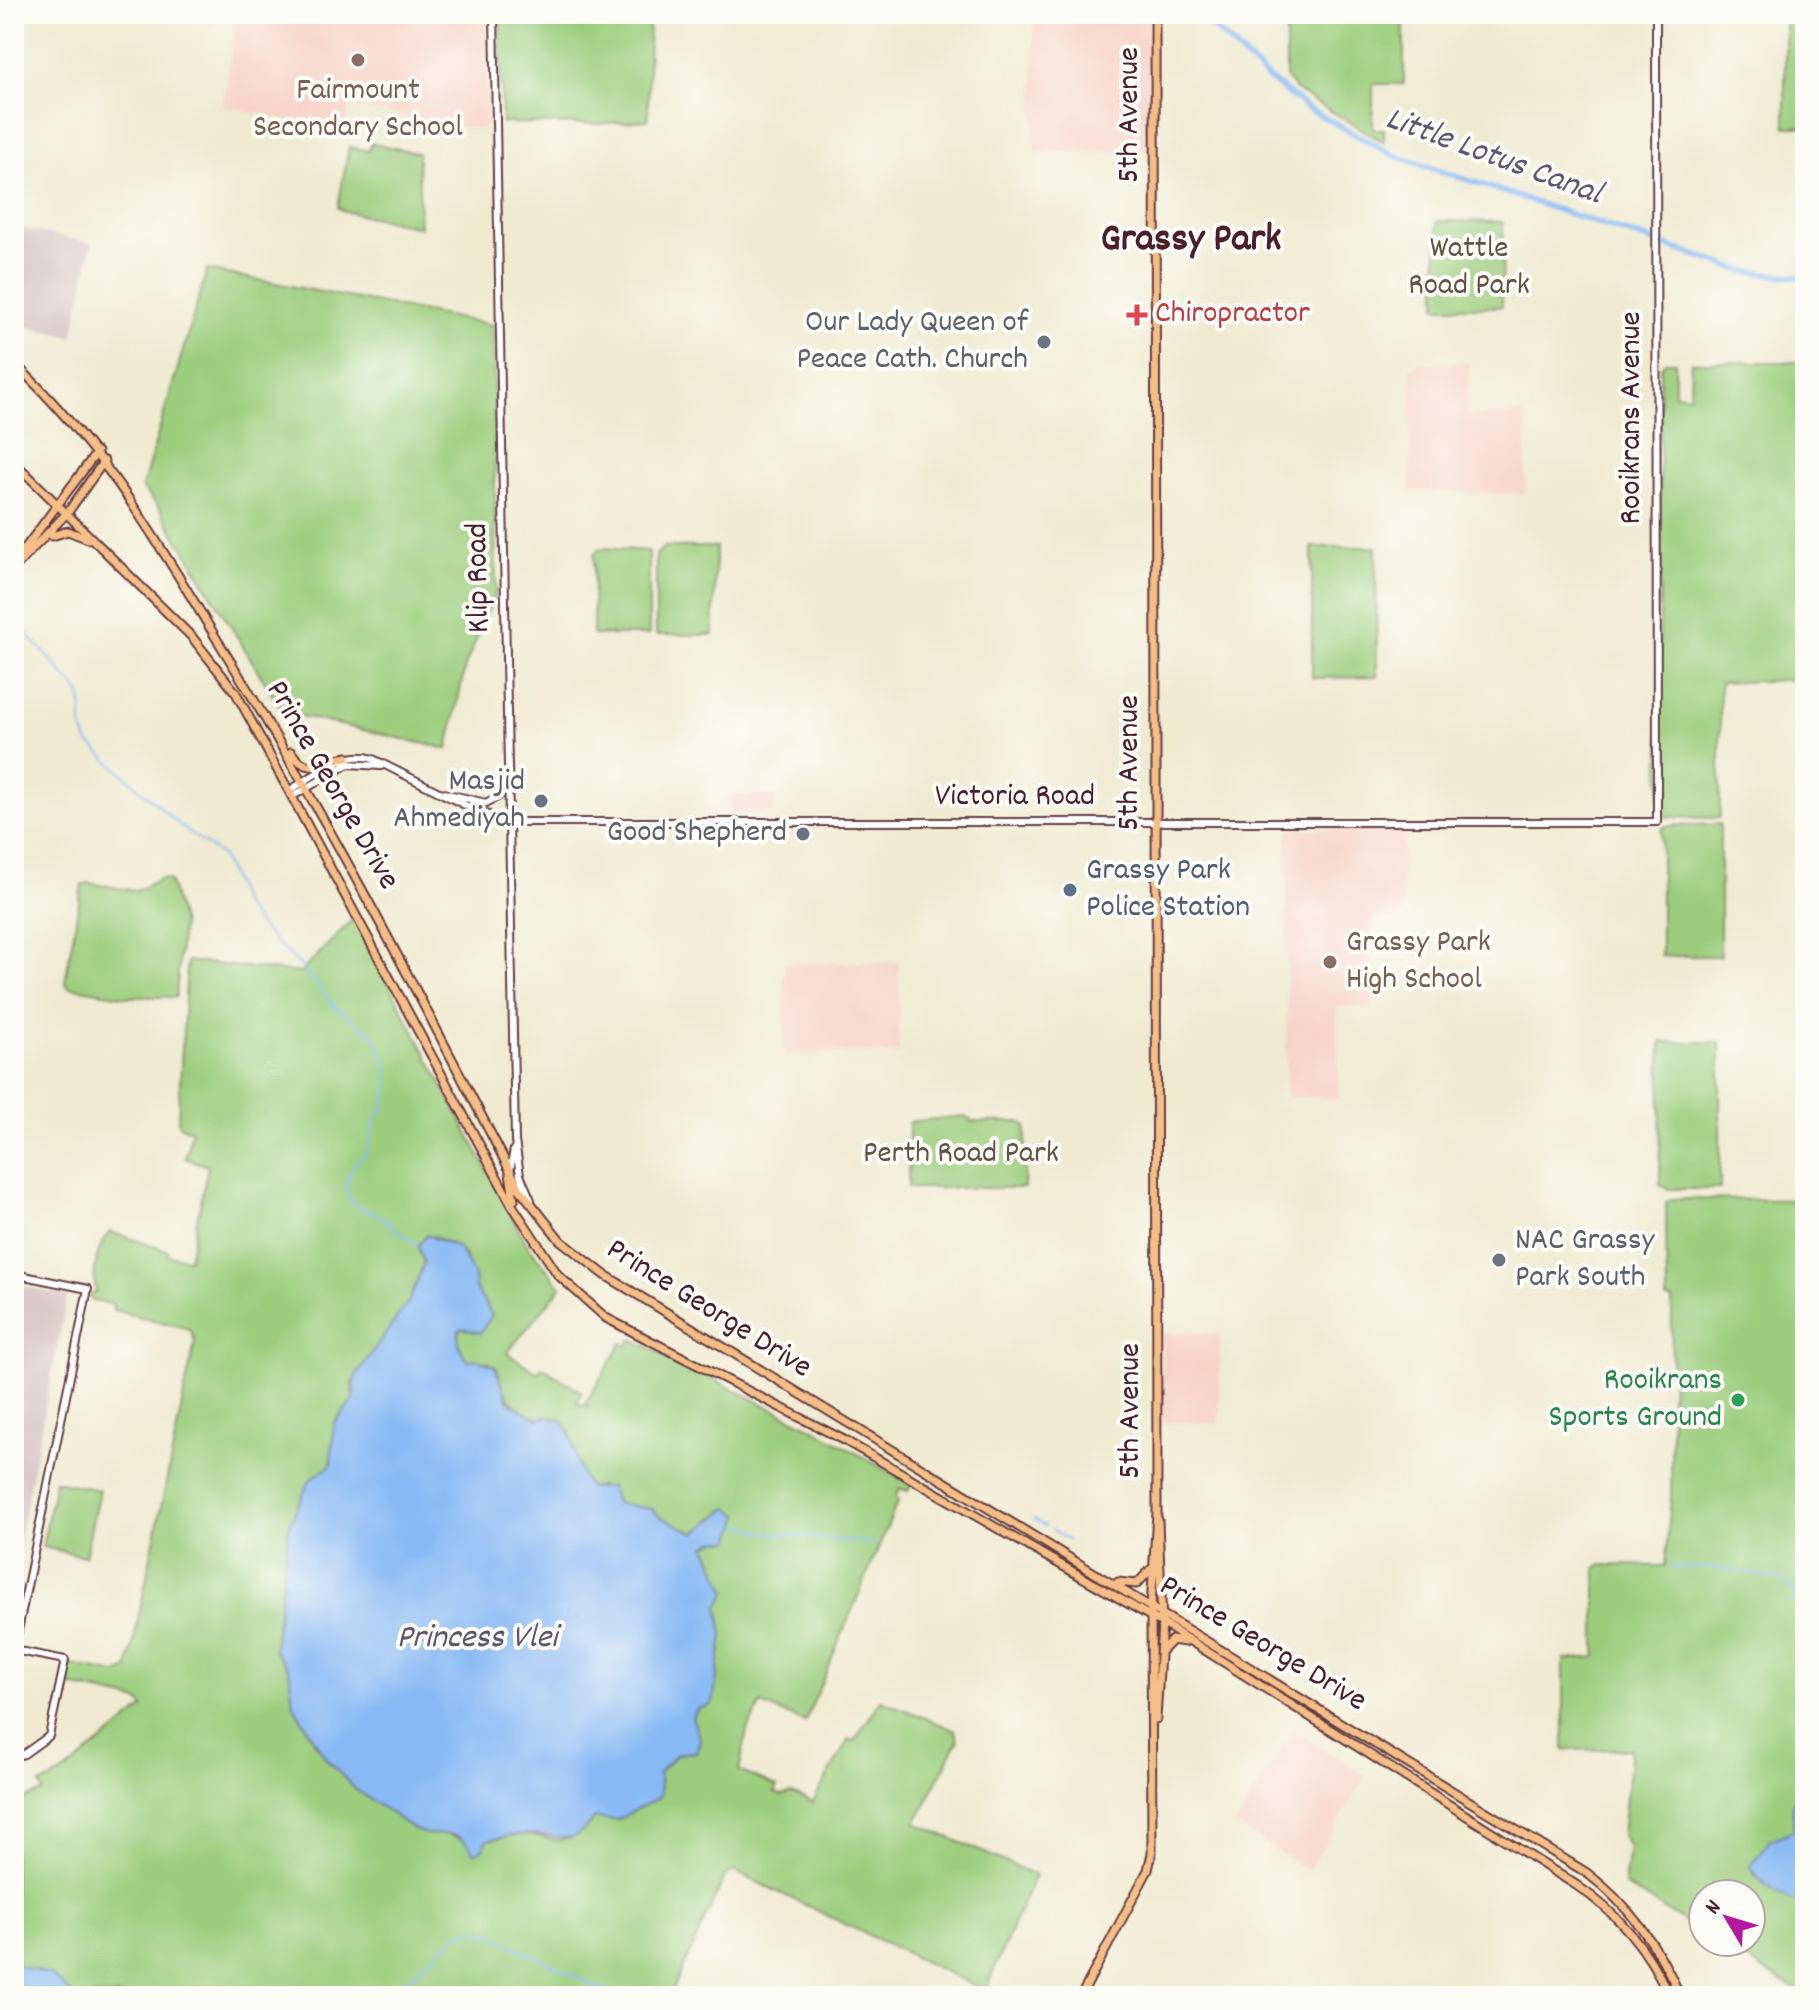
<svg xmlns="http://www.w3.org/2000/svg" width="1819" height="2010" viewBox="0 0 1819 2010" font-family="Dekko,sans-serif">
  <style>
    .built { fill: #f7d1c6 }
    .industrial { fill: #d2bfbf }
    .green { fill: #9bcd7d; stroke: #727654; stroke-width: 2; fill-rule: evenodd }
    .water { fill: #88b9f4; stroke: #696c90; stroke-width: 2 }
    .lines { fill: none; stroke-linecap: round; stroke-linejoin: round }
    .stream { stroke: #88b9f4; stroke-width: 2 }
    .canal { stroke: #88b9f4; stroke-width: 6 }
    .minor-casing { stroke: #633d44; stroke-width: 10 }
    .major-casing { stroke: #633d44; stroke-width: 11 }
    .minor { stroke: #fff; stroke-width: 6 }
    .major { stroke: #f6be87; stroke-width: 7 }
    .education-dot { fill: #8d6e63; stroke: #fdfcf7; stroke-width: 3 }
    .health-dot { fill: #e0444e; stroke: #fdfcf7; stroke-width: 3 }
    .worship-dot { fill: #6b7280; stroke: #fdfcf7; stroke-width: 3 }
    .service-dot { fill: #5c6f8a; stroke: #fdfcf7; stroke-width: 3 }
    .leisure-dot { fill: #2e9e5b; stroke: #fdfcf7; stroke-width: 3 }
    .labels { text-anchor: middle; dominant-baseline: central; stroke-width: 8; stroke-linejoin: round; paint-order: stroke }
    .education-label { font-size: 32px; fill: #785e54; stroke: #fdfcf7 }
    .street-label { font-size: 32px; fill: #4a1f2b; stroke: #fdfcf7 }
    .park-label { font-size: 32px; fill: #625344; stroke: #fdfcf7 }
    .health-label { font-size: 32px; fill: #be3a42; stroke: #fdfcf7; text-anchor: start }
    .worship-label { font-size: 32px; fill: #5b616d; stroke: #fdfcf7; text-anchor: end }
    .service-label { font-size: 32px; fill: #4e5e75; stroke: #fdfcf7; text-anchor: start }
    .leisure-label { font-size: 32px; fill: #27864d; stroke: #fdfcf7; text-anchor: end }
    .water-label { font-size: 34px; font-style: italic; fill: #605571; stroke: #fdfcf7 }
    .district-label { font-size: 40px; font-weight: bold; fill: #4a1f2b; stroke: #fdfcf7 }
  </style>
  <rect width="100%" height="100%" fill="#fdfcf7"/>
  <filter id="ink" filterUnits="userSpaceOnUse"><feTurbulence type="fractalNoise" baseFrequency=".0125" numOctaves="2"/><feDisplacementMap in="SourceGraphic" scale="16" xChannelSelector="R" yChannelSelector="G"/><feConvolveMatrix kernelMatrix="1 2 1 2 8 2 1 2 1" color-interpolation-filters="sRGB"/></filter>
  <filter id="wash" filterUnits="userSpaceOnUse"><feTurbulence type="fractalNoise" baseFrequency=".006" numOctaves="4" result="noise"/><feDisplacementMap in="SourceGraphic" scale="32" xChannelSelector="R" yChannelSelector="G"/><feGaussianBlur stdDeviation="1.8" result="paint"/><feColorMatrix in="noise" values="0 0 0 0 0 0 0 0 0 0 0 0 0 0 0 0 0 1.4 0 .05"/><feComposite in="paint" operator="in"/></filter>
  <g filter="url(#wash)">
    <rect width="100%" height="100%" fill="#efead0"/>
    <path class="built" d="M 236,14 L 486,14 L 488,124 L 483,129 L 465,128 L 349,105 L 344,131 L 223,106 Z
      M 1034,14 L 1149,14 L 1149,151 L 1034,152 Z
      M 1469,363 L 1468,415 L 1522,414 L 1526,418 L 1526,490 L 1523,494 L 1410,491 L 1411,369 L 1417,364 Z
      M 730,794 L 774,795 L 774,813 L 730,813 Z
      M 1397,828 L 1403,834 L 1402,917 L 1373,918 L 1373,1007 L 1337,1007 L 1339,1098 L 1286,1097 L 1287,833 L 1291,829 Z
      M 899,962 L 899,1053 L 784,1053 L 784,963 Z
      M 1162,1333 L 1220,1333 L 1219,1423 L 1162,1423 Z
      M 1293,1731 L 1367,1776 L 1308,1871 L 1235,1824 Z"/>
    <path class="industrial" d="M 14,227 L 92,243 L 73,337 L 14,324 Z
      M 14,1284 L 67,1296 L 14,1565 Z"/>
    <path class="green" d="M 500,14 L 649,14 L 648,120 L 595,124 L 502,123 Z
      M 1286,14 L 1404,14 L 1404,84 L 1373,84 L 1373,129 L 1384,129 L 1384,142 L 1298,92 L 1286,78 Z
      M 1785,14 L 1805,14 L 1805,127 L 1785,127 Z
      M 371,143 L 418,153 L 420,227 L 343,211 L 338,207 L 349,147 L 369,151 Z
      M 1437,221 L 1503,222 L 1502,307 L 1437,307 Z
      M 207,270 L 493,325 L 496,592 L 465,666 L 448,749 L 283,712 L 157,505 L 142,488 Z
      M 1665,362 L 1675,362 L 1675,394 L 1690,396 L 1691,362 L 1805,362 L 1805,679 L 1720,683 L 1720,818 L 1667,817 L 1660,811 L 1660,368 Z
      M 664,547 L 716,547 L 713,635 L 656,635 L 656,555 Z
      M 1312,547 L 1376,547 L 1377,677 L 1312,678 Z
      M 600,548 L 649,551 L 649,635 L 593,635 L 594,554 Z
      M 1720,824 L 1720,956 L 1661,956 L 1661,830 L 1666,826 Z
      M 162,878 L 170,881 L 182,924 L 176,997 L 129,997 L 68,987 L 65,981 L 82,885 L 89,883 L 136,891 Z
      M 354,918 L 526,1243 L 561,1287 L 507,1353 L 538,1373 L 542,1367 L 582,1392 L 577,1403 L 587,1406 L 586,1402 L 622,1343 L 628,1346 L 632,1339 L 818,1431 L 911,1485 L 908,1491 L 899,1488 L 896,1496 L 898,1501 L 805,1722 L 761,1704 L 747,1730 L 739,1771 L 777,1787 L 774,1793 L 781,1796 L 791,1793 L 813,1802 L 849,1739 L 854,1741 L 881,1700 L 955,1730 L 958,1740 L 916,1823 L 1035,1875 L 985,1991 L 734,1871 L 725,1876 L 670,1996 L 498,1996 L 492,1993 L 490,1996 L 14,1996 L 14,1803 L 43,1792 L 40,1785 L 65,1772 L 144,1707 L 139,1701 L 63,1684 L 66,1669 L 72,1665 L 117,1674 L 128,1669 L 195,1341 L 190,1329 L 113,1310 L 113,1304 L 93,1301 L 89,1296 L 96,1292 C 92,1273 96,1248 110,1232 L 168,1251 L 168,1255 L 189,1259 L 208,1166 L 185,1158 L 192,1130 L 180,1126 L 178,1121 L 187,961 L 300,973 ZM 433,1236 L 459,1248 L 466,1258 L 475,1288 L 485,1305 L 480,1333 L 462,1328 L 459,1330 C 456,1342 461,1352 468,1361 L 488,1362 L 498,1370 C 505,1410 531,1418 567,1427 L 582,1476 L 590,1488 L 601,1486 L 616,1503 L 652,1509 L 660,1517 L 695,1533 L 723,1511 L 719,1540 L 706,1546 L 727,1592 L 718,1605 L 723,1636 L 711,1705 L 697,1709 L 692,1718 L 700,1740 L 696,1752 L 677,1754 L 659,1772 L 660,1797 L 616,1820 L 595,1818 L 571,1838 L 557,1841 L 528,1834 L 466,1841 L 443,1832 L 417,1831 L 369,1798 L 316,1745 L 293,1704 L 289,1669 L 280,1655 L 310,1480 L 331,1465 L 334,1424 L 353,1401 L 352,1384 L 410,1299 L 424,1263 L 419,1250 Z
      M 1661,1042 L 1720,1042 L 1720,1189 L 1667,1189 L 1660,1184 Z
      M 965,1116 L 972,1122 L 1020,1122 L 1026,1125 L 1024,1188 L 908,1188 L 909,1122 Z
      M 1672,1199 L 1805,1200 L 1805,1995 L 1718,1942 L 1751,1942 L 1751,1894 L 1703,1894 L 1703,1933 L 1624,1885 L 1629,1847 L 1622,1835 L 1631,1749 L 1564,1750 L 1564,1660 L 1596,1657 L 1596,1569 L 1599,1565 L 1665,1566 L 1671,1497 L 1672,1300 L 1667,1299 L 1666,1202 Z
      M 55,1481 L 99,1490 L 85,1556 L 42,1547 Z"/>
    <path class="water" d="M 426,1235 L 459,1248 L 474,1275 L 475,1288 L 492,1315 L 480,1333 L 462,1328 L 459,1330 C 456,1342 461,1352 468,1361 L 476,1359 L 495,1366 L 509,1402 L 539,1420 L 545,1416 L 563,1421 C 578,1441 573,1469 590,1488 L 611,1487 L 616,1503 L 652,1509 L 660,1517 L 695,1533 L 728,1508 L 740,1515 L 731,1541 L 713,1541 L 706,1546 L 727,1592 L 718,1606 L 723,1636 L 714,1698 L 711,1705 L 697,1709 L 692,1717 L 700,1740 L 696,1752 L 677,1754 L 659,1772 L 660,1797 L 617,1820 L 595,1818 C 569,1850 560,1834 526,1834 C 512,1834 500,1838 487,1840 L 483,1849 L 474,1853 C 452,1820 442,1842 417,1831 L 355,1789 L 326,1759 L 293,1704 L 289,1669 L 274,1651 L 289,1525 L 310,1480 L 331,1465 L 334,1424 L 353,1401 L 355,1377 L 410,1299 L 424,1263 L 418,1246 Z
      M 1805,1792 L 1805,1902 C 1789,1904 1756,1881 1750,1867 L 1770,1840 L 1794,1830 L 1792,1805 Z
      M 14,1964 L 51,1975 L 74,1996 L 14,1996 Z"/>
    <g class="lines">
      <path class="stream" d="M 14,619 L 80,693 C 86,712 76,726 89,743 L 183,828 L 222,856 L 243,905 L 262,929 L 300,965 L 336,1008 L 373,1035 L 387,1066 L 388,1086 L 384,1105 L 375,1120 L 367,1153 C 351,1165 336,1188 356,1205 C 365,1211 376,1213 384,1219 C 396,1228 405,1239 418,1246
        M 1034,1519 L 1045,1526
        M 738,1524 L 761,1532 L 875,1544
        M 1052,1530 L 1068,1540
        M 1669,1567 L 1716,1568 L 1781,1579 C 1803,1594 1797,1621 1805,1642
        M 389,1996 L 457,1935 L 470,1930 L 482,1931 L 616,1996"/>
      <path class="canal" d="M 1199,14 L 1270,80 L 1307,108 L 1395,156 L 1743,271 L 1805,278"/>
    </g>
  </g>
  <g filter="url(#ink)">
    <g class="lines">
      <defs>
        <path id="minor" d="M 494,14 L 515,1141 L 520,1175 L 531,1200
          M 290,790 C 315,776 344,749 373,759 L 475,810 L 508,822 L 1657,822 L 1656,14
          M 440,792 L 486,803 L 499,796 L 505,780
          M 293,796 L 348,764 L 381,766
          M 510,1171 L 514,1149
          M 14,1274 L 88,1289 L 14,1650 L 65,1660 L 49,1736 L 24,1754 L 14,1756"/>
        <path id="major" d="M 14,363 C 105,449 157,541 221,646 C 330,821 424,1005 519,1188 L 560,1240 L 605,1275 L 1587,1873 C 1630,1906 1659,1946 1680,1996
          M 14,462 L 192,637 L 236,693 L 512,1205 L 558,1275 L 606,1318 L 844,1440 L 1162,1623 L 1576,1885 C 1618,1913 1649,1950 1669,1996
          M 52,536 L 68,531 L 88,539
          M 14,563 L 97,452
          M 14,568 L 68,512 L 104,461
          M 291,752 C 309,778 323,760 347,757
          M 510,1173 L 514,1200
          M 1118,1582 L 1137,1584 L 1150,1570
          M 1162,1650 L 1172,1640 L 1185,1642
          M 1156,1719 L 1162,1623 L 1158,1520
          M 1081,1996 L 1148,1870 L 1152,1853 L 1151,1607 L 1157,1513 L 1155,14"/>
      </defs>
      <use href="#minor" class="minor-casing"/>
      <use href="#major" class="major-casing"/>
      <use href="#minor" class="minor"/>
      <use href="#major" class="major"/>
    </g>
  </g>
  <g class="education-dot">
    <circle cx="358" cy="60" r="8"/>
    <circle cx="1330" cy="962" r="8"/>
  </g>
  <path class="health-dot" d="M1133 303h8v8h8v8h-8v8h-8v-8h-8v-8h8z"/>
  <g class="worship-dot">
    <circle cx="1044" cy="342" r="8"/>
    <circle cx="541" cy="801" r="8"/>
    <circle cx="803" cy="834" r="8"/>
    <circle cx="1499" cy="1260" r="8"/>
  </g>
  <circle class="service-dot" cx="1070" cy="890" r="8"/>
  <circle class="leisure-dot" cx="1738" cy="1400" r="8"/>
  <g class="labels">
    <g class="education-label">
      <text x="358" y="92">Fairmount<tspan x="358" dy="37">Secondary School</tspan></text>
      <text x="1346" y="944" text-anchor="start">Grassy Park<tspan x="1346" dy="37">High School</tspan></text>
    </g>
    <g class="street-label">
      <text transform="translate(1131 115) rotate(-90)">5th Avenue</text>
      <text transform="translate(1633 418) rotate(-90)">Rooikrans Avenue</text>
      <text transform="translate(480 578) rotate(-91)">Klip Road</text>
      <text transform="translate(1131 763) rotate(-90)">5th Avenue</text>
      <text transform="translate(331 786) rotate(60)">Prince George Drive</text>
      <text x="1015" y="798">Victoria Road</text>
      <text transform="translate(708 1310) rotate(32)">Prince George Drive</text>
      <text transform="translate(1132 1411) rotate(-90)">5th Avenue</text>
      <text transform="translate(1262 1645) rotate(31)">Prince George Drive</text>
    </g>
    <g class="park-label">
      <text x="1469" y="250">Wattle<tspan x="1469" dy="37">Road Park</tspan></text>
      <text x="961" y="1155">Perth Road Park</text>
    </g>
    <g class="health-label">
      <text x="1155" y="315">Chiropractor</text>
    </g>
    <g class="worship-label">
      <text x="1028" y="324">Our Lady Queen of<tspan x="1028" dy="37">Peace Cath. Church</tspan></text>
      <text x="525" y="783">Masjid<tspan x="525" dy="37">Ahmediyah</tspan></text>
      <text x="787" y="834">Good Shepherd</text>
      <text x="1515" y="1242" text-anchor="start">NAC Grassy<tspan x="1515" dy="37">Park South</tspan></text>
    </g>
    <g class="service-label">
      <text x="1086" y="872">Grassy Park<tspan x="1086" dy="37">Police Station</tspan></text>
    </g>
    <g class="leisure-label">
      <text x="1722" y="1382">Rooikrans<tspan x="1722" dy="37">Sports Ground</tspan></text>
    </g>
    <g class="water-label">
      <text transform="translate(1493 158) rotate(20)">Little Lotus Canal</text>
      <text x="477" y="1639">Princess Vlei</text>
    </g>
    <g class="district-label">
      <text x="1191" y="241">Grassy Park</text>
    </g>
  </g>
  <rect width="1819" height="2010" fill="none" stroke="#fdfcf7" stroke-width="48"/>
  <g transform="translate(1727 1918) rotate(308)"><circle r="38" fill="#fdfcf7" stroke="#b5a4a5" stroke-width="2"/>
  <path d="M0-6L14 30L0 20L-14 30Z" fill="#b5179e"/>
  <text y="-12" font-size="22" font-weight="bold" text-anchor="middle" fill="#4a1f2b">N</text>
  </g>
</svg>
